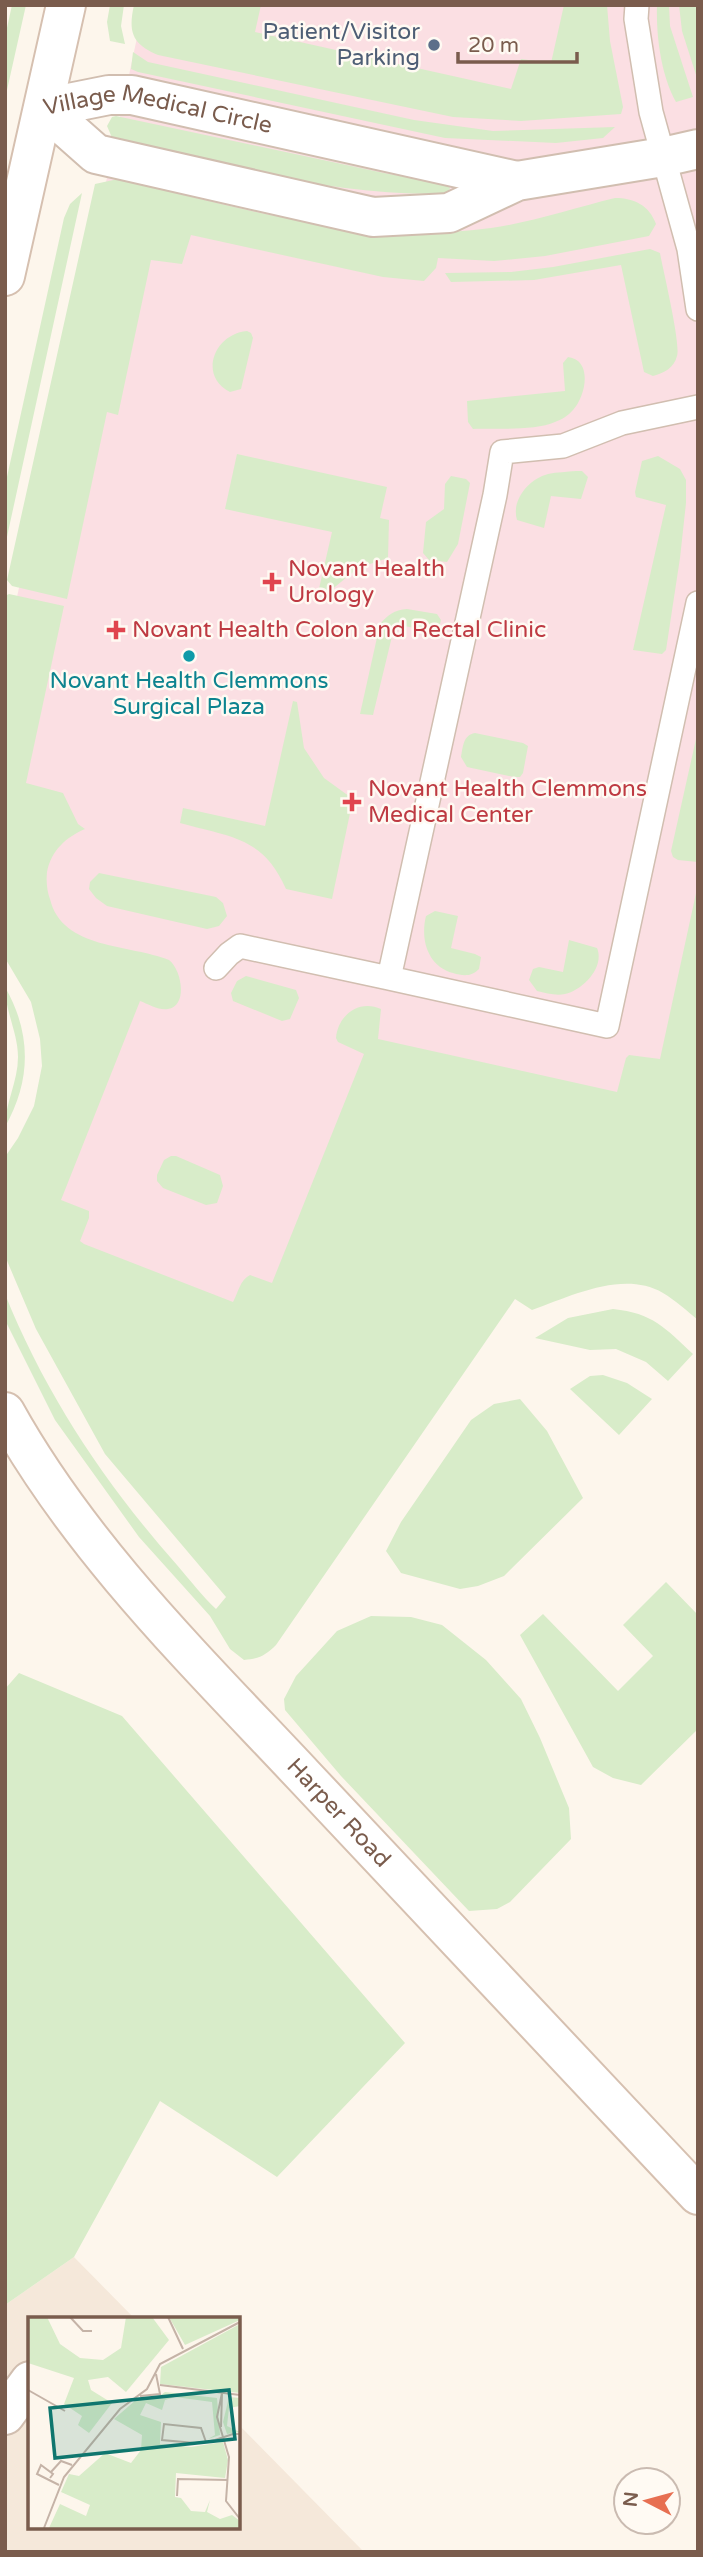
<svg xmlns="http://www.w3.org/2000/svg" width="703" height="2557" viewBox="0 0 703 2557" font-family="'Varela Round',sans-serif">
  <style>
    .residential { fill: #f5e8da }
    .medical { fill: #fbdfe3 }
    .green { fill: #d8ecc9 }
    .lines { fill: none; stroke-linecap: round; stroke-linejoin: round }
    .lane-casing { stroke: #d1beb0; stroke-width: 26 }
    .street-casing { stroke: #d1beb0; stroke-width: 42 }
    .secondary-casing { stroke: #d6c0b0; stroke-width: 42 }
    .lane { stroke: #fff; stroke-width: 23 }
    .street { stroke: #fff; stroke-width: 38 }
    .secondary { stroke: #fff; stroke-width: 38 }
    .service-dot { fill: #5c6f8a; stroke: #fffaf3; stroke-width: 2.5 }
    .health-dot { fill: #e0444e; stroke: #fffaf3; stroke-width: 2.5 }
    .culture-dot { fill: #0f9aa8; stroke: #fffaf3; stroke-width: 2.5 }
    .labels { text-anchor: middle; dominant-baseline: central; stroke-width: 5; stroke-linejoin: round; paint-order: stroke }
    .service-label { font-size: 23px; fill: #4e5e75; stroke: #fffaf3; text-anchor: end }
    .street-label { font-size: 23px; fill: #7a5c4d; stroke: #fffaf3 }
    .health-label { font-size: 23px; fill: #be3a42; stroke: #fffaf3; text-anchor: start }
    .culture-label { font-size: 23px; fill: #0d838f; stroke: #fffaf3 }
    .inset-road { fill: none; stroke: #c5b3a7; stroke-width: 2 }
    .view { fill: #0f766e; fill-opacity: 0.15; stroke: #0f766e; stroke-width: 3.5 }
    .inset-edge { fill: none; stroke: #7a5c4d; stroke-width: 3.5 }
  </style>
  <rect width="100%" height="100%" fill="#fdf6ec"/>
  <path class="residential" d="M 74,2257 L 135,2319 L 30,2319 L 30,2527 L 238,2527 L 238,2424 L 364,2552 L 5,2552 L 5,2305 Z"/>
  <path class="medical" d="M 144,5 L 698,5 L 698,1098 L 277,1331 L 81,1294 L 49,1191 L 48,1057 L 5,653 Z"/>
  <path class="green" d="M 12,5 L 26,5 L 5,99 L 5,37 Z
    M 110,5 L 124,5 L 121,26 L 125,44 L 110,41 L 107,22 Z
    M 134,5 L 261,5 L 255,32 L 511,89 L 521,59 L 551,63 L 564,5 L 607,5 L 610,41 L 623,107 L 621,114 L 521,121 L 453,117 L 158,55 C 132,44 128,32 134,5 Z
    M 657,5 L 669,5 L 670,26 L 693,97 L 676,102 C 661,75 656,36 657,5 Z
    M 679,5 L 698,5 L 698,81 L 682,31 Z
    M 133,52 L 148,62 L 414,120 L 493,131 L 615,127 L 603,138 L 556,143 L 445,138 L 138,72 L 131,69 Z
    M 116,116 L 384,173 L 448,185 L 450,188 L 448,193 L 443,194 C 331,196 222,164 113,140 L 107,126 L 112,117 Z
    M 118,179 C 241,208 363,246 491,228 C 533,222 574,208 615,198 C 634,198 649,205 656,224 L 649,236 L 545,256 L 494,261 L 438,258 L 436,268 L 424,281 L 383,277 L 191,235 L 182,264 L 151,260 L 118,415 L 107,412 L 67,599 L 12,586 L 7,580 L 95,184 Z
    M 82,193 L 5,546 L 5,486 L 64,218 L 70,204 Z
    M 650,249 L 660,253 C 663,270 681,344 677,356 C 674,368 664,373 653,376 L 644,372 L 621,265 L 534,280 L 451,282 L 445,273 L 511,272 L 553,267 Z
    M 247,331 L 251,333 L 253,338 L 241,389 L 230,392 C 198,376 214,334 247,331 Z
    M 568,357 C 593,360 586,396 573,410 C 569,415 561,420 555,422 C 535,431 496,428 473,429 L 468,422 L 467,401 L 565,391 L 563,363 Z
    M 237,454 L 387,487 L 380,518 L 389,520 L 388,558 L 358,568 L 330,591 L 318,593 L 332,532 L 225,509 Z
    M 658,456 L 680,469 L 686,480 L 686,503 L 680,558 L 666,650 L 662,654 L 633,650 L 666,505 L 636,497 L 635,492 L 642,461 Z
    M 576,471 L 582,471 L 588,477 L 581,499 L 551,496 L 544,528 L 517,520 C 511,500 529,479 548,474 C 557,472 567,472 576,471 Z
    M 451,476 L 466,479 L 470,483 L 458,544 L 447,562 L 429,560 L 423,553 L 426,522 L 444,509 L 445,484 Z
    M 9,594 L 64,606 L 26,783 L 63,793 L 78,824 L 85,829 C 66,837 51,851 47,872 C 46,881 47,891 50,899 C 62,950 130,944 169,960 C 182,970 188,1006 168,1009 C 160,1011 148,1004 140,1001 L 61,1200 L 89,1211 L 89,1218 L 80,1241 L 84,1244 L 233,1302 C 238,1293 240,1280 250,1275 L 272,1283 L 364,1054 L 338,1042 L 336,1038 C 338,1015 359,999 381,1009 L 378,1039 L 617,1092 L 626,1058 L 629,1055 L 660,1059 L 698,884 L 698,1320 C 687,1311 675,1300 663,1293 C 623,1270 572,1296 532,1310 L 515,1299 L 276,1645 C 266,1655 259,1659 244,1660 L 230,1649 L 210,1616 L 139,1537 L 55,1420 L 5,1320 L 5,1294 C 45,1394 106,1485 177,1565 C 190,1580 202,1596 216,1609 L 226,1597 L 105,1454 L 36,1329 L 5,1256 L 5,1157 L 18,1138 L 34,1106 L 42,1066 L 40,1039 L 31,1002 L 5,958 L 5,596 Z
    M 407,609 L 437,614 L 441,620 L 439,629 L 433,632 L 395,624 L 373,715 L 360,714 L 380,624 C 388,615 394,610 407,609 Z
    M 293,701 L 297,702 L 304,748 L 324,778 L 353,799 L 332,899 L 286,889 C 263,836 229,837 180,823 L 183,808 L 265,826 Z
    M 698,730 L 698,862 L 678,860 L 673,857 L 671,851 Z
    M 475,733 L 523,743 L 528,746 L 523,773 L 520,777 L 514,777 L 467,767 L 461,757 C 463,747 463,735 475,733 Z
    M 99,873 L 216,897 L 223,903 L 227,916 L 219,926 L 207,929 L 107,906 L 96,898 L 89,889 L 90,882 Z
    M 435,911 L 458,916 L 451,948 L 475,954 L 481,957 L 479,969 C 471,977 463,976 453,973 C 428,966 420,940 426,916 Z
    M 569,940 L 597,948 C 605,967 583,990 565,994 C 556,996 546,993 537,991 L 529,980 L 533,969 L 539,967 L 563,972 Z
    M 246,976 L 296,990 L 299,998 L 290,1019 L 282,1021 L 233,1001 L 231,993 L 237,981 Z
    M 5,987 C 32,1034 31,1081 5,1127 C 5,1103 18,1082 18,1057 C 18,1033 5,1011 5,987 Z
    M 171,1156 L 176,1156 L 220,1175 L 223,1186 L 217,1203 L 206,1205 L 163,1188 L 157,1181 L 157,1175 L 164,1160 Z
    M 613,1309 C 653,1313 665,1328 693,1354 L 668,1381 L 646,1362 L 616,1349 L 590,1350 L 535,1338 L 568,1318 Z
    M 603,1375 L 627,1383 L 652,1399 L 619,1435 L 570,1389 L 590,1376 Z
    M 520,1399 L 547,1431 L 583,1498 L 504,1576 L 478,1586 L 460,1589 L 401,1573 L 386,1551 L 401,1522 L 471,1420 L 494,1404 Z
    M 666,1582 L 698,1615 L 698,1729 L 641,1785 L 613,1778 L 593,1767 L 520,1635 L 543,1614 L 618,1691 L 653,1656 L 623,1625 Z
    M 371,1616 L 411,1617 L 442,1625 L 486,1660 L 521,1699 L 540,1738 L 569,1808 L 571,1839 L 510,1902 L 497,1909 L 469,1911 L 341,1776 L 285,1710 L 284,1699 L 296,1676 L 337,1631 Z
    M 19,1673 L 122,1716 L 405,2043 L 277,2177 L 160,2101 L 74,2257 L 5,2305 L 5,1689 Z"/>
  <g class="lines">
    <defs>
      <path id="lane" d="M 637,5 L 636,19 L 651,112 L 689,249 L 698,309
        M 698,407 L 622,423 L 563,446 L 502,452 L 495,495 L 389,978 L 607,1026 L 698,603
        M 216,968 L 229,954 L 240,946 L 389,978"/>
      <g id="street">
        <path d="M 44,108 L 96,154 L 373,217 L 449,213 L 517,181 L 663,157 L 698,149"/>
        <path id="s1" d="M 44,108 L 109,95 L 132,95 L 517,181"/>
        <path d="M 5,2415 L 30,2381"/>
      </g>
      <g id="secondary">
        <path d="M 5,276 L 66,5"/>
        <path id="s2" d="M 5,1412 C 81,1549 196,1661 303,1775 C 434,1915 566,2055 698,2195"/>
      </g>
    </defs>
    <use href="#lane" class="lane-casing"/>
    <use href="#street" class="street-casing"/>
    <use href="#secondary" class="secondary-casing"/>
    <use href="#lane" class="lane"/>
    <use href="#street" class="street"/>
    <use href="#secondary" class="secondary"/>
  </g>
  <circle class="service-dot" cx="434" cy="45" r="7"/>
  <g class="health-dot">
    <path d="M268.5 571.5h7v7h7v7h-7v7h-7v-7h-7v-7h7z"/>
    <path d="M112.5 619.5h7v7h7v7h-7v7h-7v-7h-7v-7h7z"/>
    <path d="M348.5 791.5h7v7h7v7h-7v7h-7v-7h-7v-7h7z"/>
  </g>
  <circle class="culture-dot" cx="189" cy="656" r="7"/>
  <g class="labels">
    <g class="service-label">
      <text x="420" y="32">Patient/Visitor<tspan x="420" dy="26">Parking</tspan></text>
    </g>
    <g class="street-label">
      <text stroke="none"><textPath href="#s1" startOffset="116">Village Medical Circle</textPath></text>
      <text stroke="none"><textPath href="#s2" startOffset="523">Harper Road</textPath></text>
    </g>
    <g class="health-label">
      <text x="288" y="569">Novant Health<tspan x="288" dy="26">Urology</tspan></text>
      <text x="132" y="630">Novant Health Colon and Rectal Clinic</text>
      <text x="368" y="789">Novant Health Clemmons<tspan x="368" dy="26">Medical Center</tspan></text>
    </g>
    <g class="culture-label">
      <text x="189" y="681">Novant Health Clemmons<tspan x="189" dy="26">Surgical Plaza</tspan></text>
    </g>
  </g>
  <g transform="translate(28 2317)">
    <rect width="212" height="212" fill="#fdf6ec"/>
    <path d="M 0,0 L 19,0 L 32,27 L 52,41 L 75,43 L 93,31 L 98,0 L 124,0 L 141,23 L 98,75 L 80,60 L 60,63 L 63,73 L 84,86 L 61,116 L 50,108 L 54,99 L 36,87 L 46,61 L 0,46 ZM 141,0 L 212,0 L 212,3 L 157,28 ZM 212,7 L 212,76 L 132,67 L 133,50 ZM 137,75 L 189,81 L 192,118 L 180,122 L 187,118 L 184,85 L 147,80 L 137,83 L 134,93 L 118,86 L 112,98 L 133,105 L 132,127 L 163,130 L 195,125 L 200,143 L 197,161 L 148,156 L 147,180 L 153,181 L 163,194 L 177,195 L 182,183 L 179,195 L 192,202 L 204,198 L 212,204 L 212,211 L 21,211 L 32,187 L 58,199 L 62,188 L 33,175 L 41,157 L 51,159 L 77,136 L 103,146 L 113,133 L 114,118 L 86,102 L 109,82 L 129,81 ZM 201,80 L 212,81 L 212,89 L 201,91 L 199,109 L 212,115 L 199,117 L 195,105 Z" fill="#d8ecc9"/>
    <path class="inset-road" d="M 42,0 L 55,14 L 64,14M 140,0 L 155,32M 132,68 L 212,78M 0,73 L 37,94M 194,76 L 189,100 L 201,140 L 198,184 L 212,202M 112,79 L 132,77 L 128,57M 193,110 L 194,76M 178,125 L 173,111 L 136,107 L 134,123 L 167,126 L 178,125 L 187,123 L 205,117 L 212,117M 23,155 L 33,144 L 44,148M 22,161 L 25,157 L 13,148 L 9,157 L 31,168M 149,179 L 150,162 L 200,163M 16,211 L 36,160 L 92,92 L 119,72 L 132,47 L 212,5"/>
    <path class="view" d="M 201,73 L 207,122 L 27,141 L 22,91 Z"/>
    <rect width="212" height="212" class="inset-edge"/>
  </g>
  <rect width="703" height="2557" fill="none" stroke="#7a5c4d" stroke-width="14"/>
  <g transform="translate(647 2501) rotate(276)"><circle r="33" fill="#fffaf3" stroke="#cabbb1" stroke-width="2"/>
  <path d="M0-5L12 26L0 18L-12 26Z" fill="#e76f51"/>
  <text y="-10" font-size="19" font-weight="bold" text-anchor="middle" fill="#7a5c4d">N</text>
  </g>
  <path d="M458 52v10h119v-10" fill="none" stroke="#7a5c4d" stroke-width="3.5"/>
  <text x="468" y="52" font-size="21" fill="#7a5c4d" stroke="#fffaf3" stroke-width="5" paint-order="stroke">20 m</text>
</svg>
